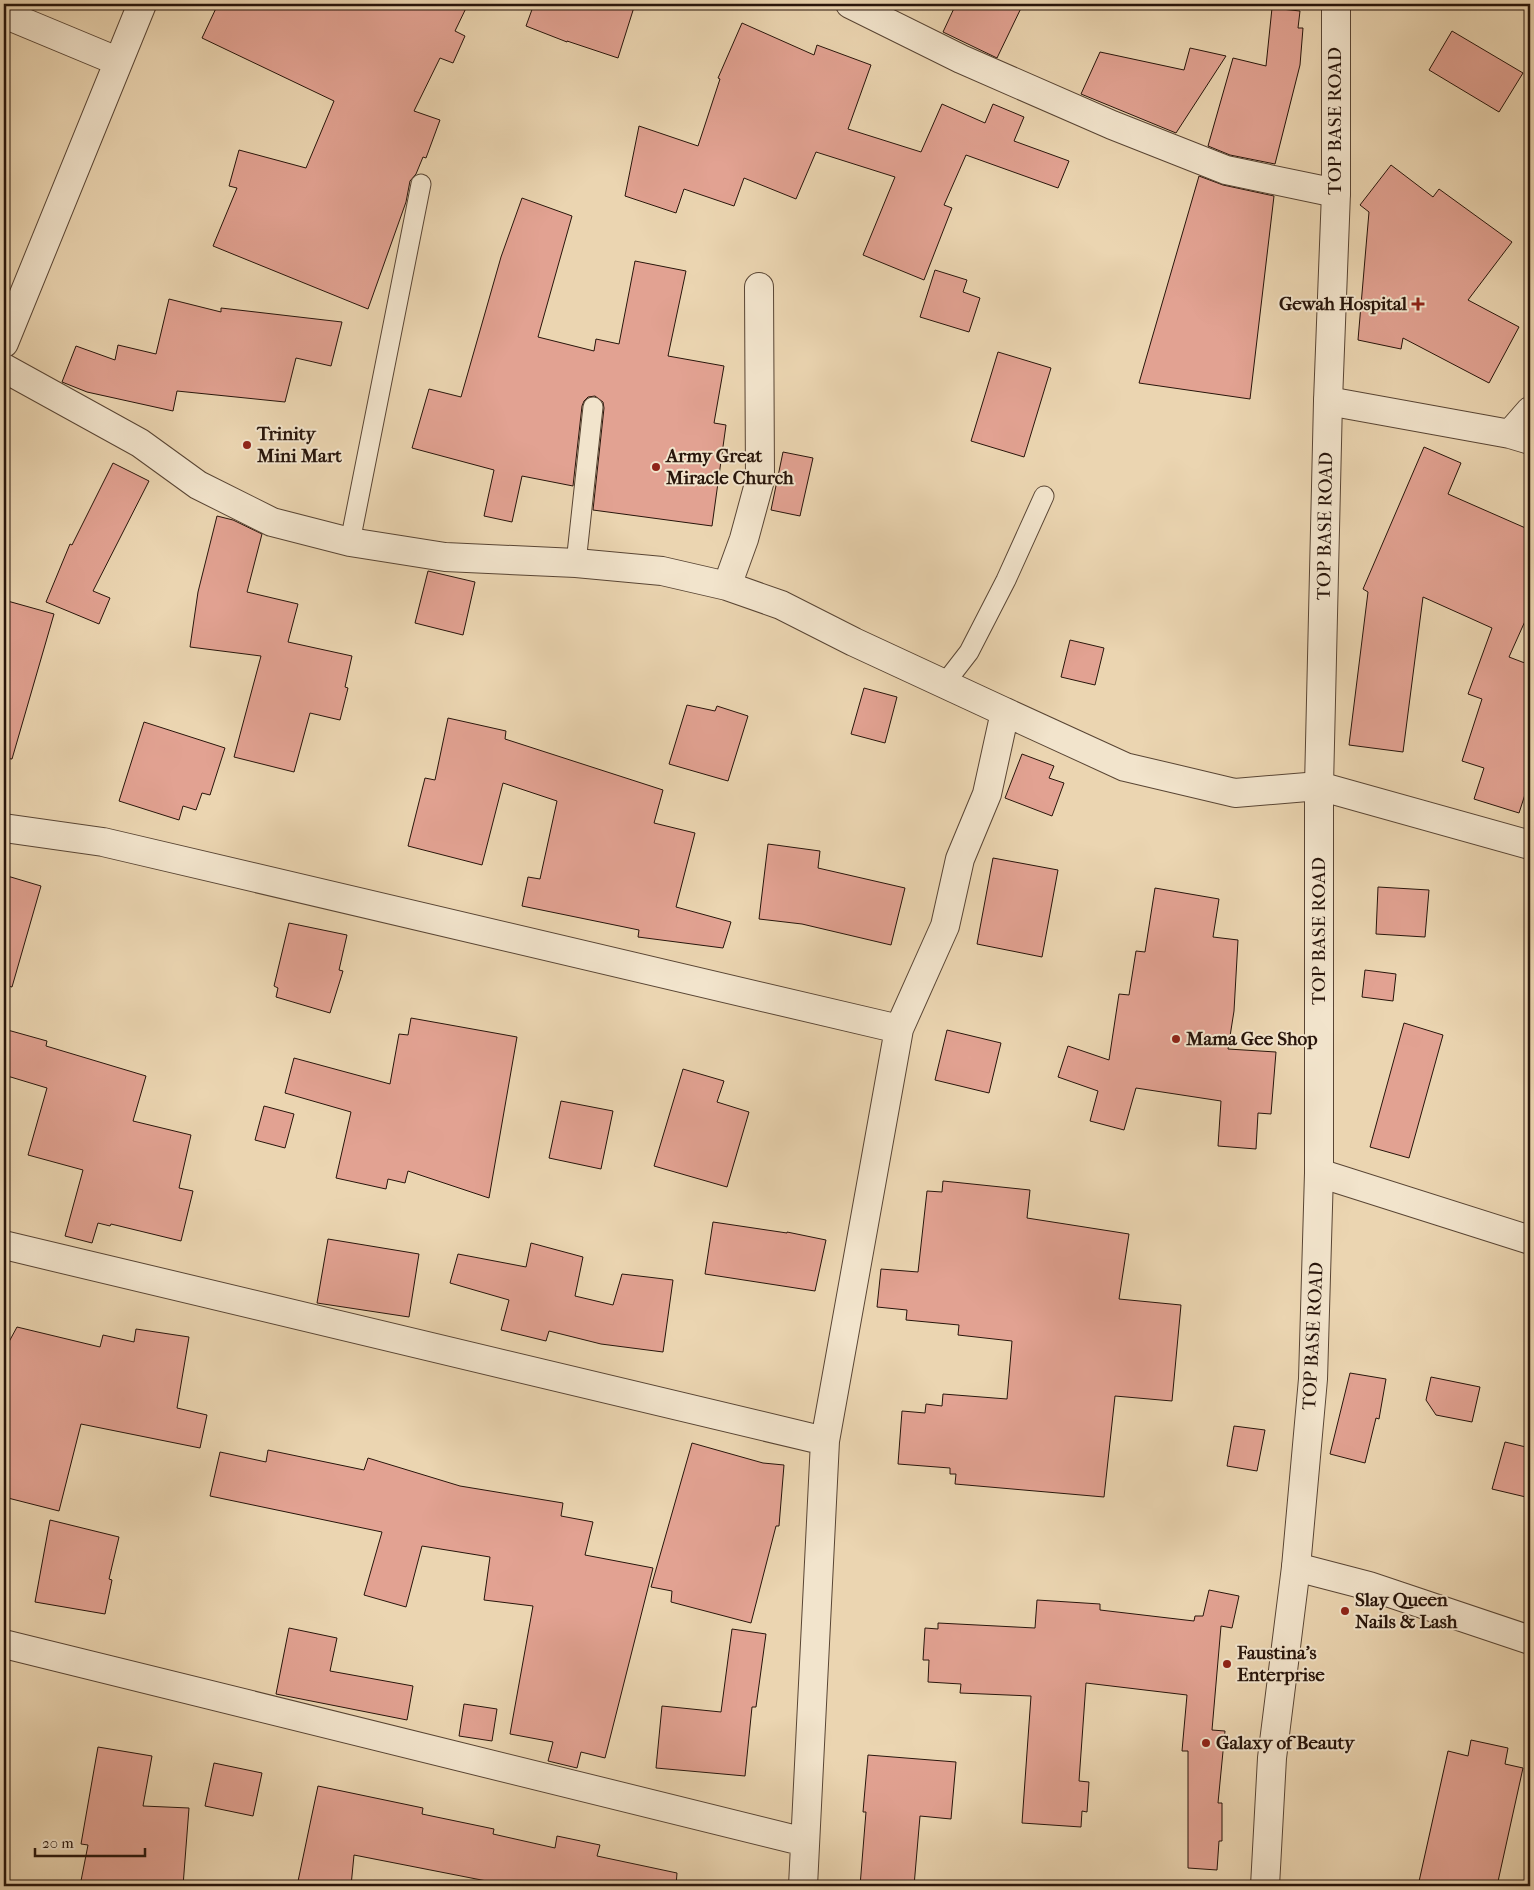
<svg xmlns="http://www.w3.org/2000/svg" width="1534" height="1890" viewBox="0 0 1534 1890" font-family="'IM FELL French Canon',serif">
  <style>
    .building { fill: #e2a292; stroke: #28150b }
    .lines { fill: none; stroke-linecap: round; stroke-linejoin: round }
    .service-casing { stroke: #594534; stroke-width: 21 }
    .minor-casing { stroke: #594534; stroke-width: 30 }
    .tertiary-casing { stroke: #594534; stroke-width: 30 }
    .service { stroke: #f2e4cc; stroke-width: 19 }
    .minor { stroke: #f2e4cc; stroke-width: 28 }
    .tertiary { stroke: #f2e4cc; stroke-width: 28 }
    .poi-dot { fill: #8f2418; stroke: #f2e4cc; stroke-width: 2 }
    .labels { text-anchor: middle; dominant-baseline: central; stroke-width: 4; stroke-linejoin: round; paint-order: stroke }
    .street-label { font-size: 19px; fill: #28150b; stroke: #f2e4cc }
    .poi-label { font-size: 19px; font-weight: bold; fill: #28150b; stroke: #f2e4cc; text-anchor: start }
  </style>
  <rect width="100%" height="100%" fill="#ebd5b1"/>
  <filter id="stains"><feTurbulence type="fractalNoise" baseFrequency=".004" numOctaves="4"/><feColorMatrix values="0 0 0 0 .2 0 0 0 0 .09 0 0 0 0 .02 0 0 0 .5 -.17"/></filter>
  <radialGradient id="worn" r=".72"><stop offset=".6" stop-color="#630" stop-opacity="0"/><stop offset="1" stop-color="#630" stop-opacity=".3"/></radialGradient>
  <path class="building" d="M 218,4 L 468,4 L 455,31 L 465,36 L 453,63 L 440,58 L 414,111 L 440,120 L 426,158 L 423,157 L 416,174 L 410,181 L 406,202 L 368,309 L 213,246 L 237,188 L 229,186 L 239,150 L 306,168 L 334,101 L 202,38 Z
    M 534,4 L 635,4 L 618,58 L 567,41 L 567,42 L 526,26 Z
    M 956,4 L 1023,4 L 997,58 L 943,32 Z
    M 1272,8 L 1300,11 L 1298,28 L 1303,28 L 1300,65 L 1275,164 L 1230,155 L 1208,146 L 1233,58 L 1266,66 Z
    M 742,23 L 814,55 L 817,45 L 871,65 L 848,129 L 921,152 L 942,104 L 985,123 L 993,104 L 1024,117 L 1014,141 L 1069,161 L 1058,188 L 966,155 L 944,205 L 952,208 L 924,280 L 863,255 L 895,177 L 816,152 L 796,199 L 744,178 L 734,206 L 684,189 L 676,213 L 625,196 L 639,126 L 698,146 L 720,79 L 718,78 Z
    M 1452,31 L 1523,73 L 1499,112 L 1429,70 Z
    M 1190,48 L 1226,56 L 1176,133 L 1081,94 L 1100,52 L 1184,70 Z
    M 1391,165 L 1433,197 L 1439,189 L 1512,242 L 1468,300 L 1519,327 L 1489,383 L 1403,338 L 1401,349 L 1358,340 L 1369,212 L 1360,205 Z
    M 1199,176 L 1223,185 L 1274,196 L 1250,399 L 1139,383 Z
    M 522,198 L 572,216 L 538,337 L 594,351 L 596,339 L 619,344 L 635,261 L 686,271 L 668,356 L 724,366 L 714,423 L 726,425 L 712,526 L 593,510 L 604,408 L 603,402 L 595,396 L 588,397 L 584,401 L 582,406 L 573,486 L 522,476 L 512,522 L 484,516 L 494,470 L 412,448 L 429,389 L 461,397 L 501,257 Z
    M 935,270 L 967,280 L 963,292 L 980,298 L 969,332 L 920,317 Z
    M 169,299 L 221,312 L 221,308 L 342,322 L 331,366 L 296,358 L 285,402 L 177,391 L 173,411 L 87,392 L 62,382 L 76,346 L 115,360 L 118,345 L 156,354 Z
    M 998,352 L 1051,368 L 1024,457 L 971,441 Z
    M 1424,447 L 1461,463 L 1448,494 L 1530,530 L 1530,610 L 1509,657 L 1530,665 L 1530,779 L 1519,813 L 1474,799 L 1484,768 L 1462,761 L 1482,699 L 1468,694 L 1492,628 L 1423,597 L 1403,752 L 1349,745 L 1368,592 L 1363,589 Z
    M 783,452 L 813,458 L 800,516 L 771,510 Z
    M 113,463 L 149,481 L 93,591 L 110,598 L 99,624 L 46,602 L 70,544 L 72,545 Z
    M 217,516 L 233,520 L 262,534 L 247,592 L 298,604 L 288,642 L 352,656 L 345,687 L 348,688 L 340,720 L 310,713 L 294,772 L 234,757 L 261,656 L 190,647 L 198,592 Z
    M 428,571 L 475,582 L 463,635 L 415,623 Z
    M 4,600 L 54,614 L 12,759 L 4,758 Z
    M 1070,640 L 1104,648 L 1095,685 L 1061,677 Z
    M 864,688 L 897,697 L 885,743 L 851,734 Z
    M 687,705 L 715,711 L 717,706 L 748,716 L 728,781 L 669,764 Z
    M 448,718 L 506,731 L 505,739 L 663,790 L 654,823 L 695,833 L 676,907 L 731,922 L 723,948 L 638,937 L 639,930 L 522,906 L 528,877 L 540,879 L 557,801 L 503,783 L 482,865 L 408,846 L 425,778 L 435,780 Z
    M 144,722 L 225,748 L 210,795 L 202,793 L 196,810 L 183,806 L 179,820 L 119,801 Z
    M 1022,754 L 1054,766 L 1049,778 L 1064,783 L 1052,816 L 1005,798 Z
    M 768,844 L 820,851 L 818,868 L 905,888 L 891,945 L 802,924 L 759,919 Z
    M 993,858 L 1058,870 L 1042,957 L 977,944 Z
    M 4,875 L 41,886 L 12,987 L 4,985 Z
    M 1378,887 L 1429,890 L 1425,937 L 1376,934 Z
    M 1155,888 L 1219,899 L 1213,937 L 1238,940 L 1234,1011 L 1228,1049 L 1276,1052 L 1271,1114 L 1258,1113 L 1256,1149 L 1218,1146 L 1221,1101 L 1136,1088 L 1124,1130 L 1090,1121 L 1098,1091 L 1058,1077 L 1068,1046 L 1109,1060 L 1119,994 L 1129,995 L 1136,951 L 1145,952 Z
    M 289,923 L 347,935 L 339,970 L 343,971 L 330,1013 L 276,997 L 278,988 L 274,986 Z
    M 1365,970 L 1396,974 L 1393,1001 L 1362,997 Z
    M 411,1018 L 517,1037 L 489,1198 L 408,1171 L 405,1183 L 388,1179 L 386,1189 L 336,1178 L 351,1112 L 285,1093 L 294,1058 L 390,1084 L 399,1034 L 408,1035 Z
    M 1404,1023 L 1443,1035 L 1409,1158 L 1370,1147 Z
    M 4,1029 L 47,1041 L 46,1046 L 146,1076 L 133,1121 L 191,1135 L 179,1188 L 193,1191 L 181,1241 L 111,1224 L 110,1226 L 98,1223 L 92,1243 L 65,1236 L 83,1170 L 28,1155 L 47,1088 L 4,1075 Z
    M 947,1030 L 1001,1043 L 989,1093 L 935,1080 Z
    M 683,1069 L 724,1081 L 717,1102 L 749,1112 L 727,1187 L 654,1166 Z
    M 561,1101 L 613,1111 L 601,1169 L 549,1158 Z
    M 264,1106 L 294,1114 L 285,1148 L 255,1140 Z
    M 943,1181 L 1030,1190 L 1027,1218 L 1129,1234 L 1119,1299 L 1181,1305 L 1172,1401 L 1115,1396 L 1104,1497 L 955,1484 L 956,1474 L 950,1474 L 950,1468 L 898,1464 L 902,1411 L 925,1413 L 926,1404 L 942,1406 L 943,1394 L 1007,1399 L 1012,1341 L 958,1335 L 959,1325 L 906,1320 L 907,1310 L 877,1307 L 881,1269 L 918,1272 L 927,1191 L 942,1192 Z
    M 713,1222 L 787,1233 L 787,1232 L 826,1240 L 815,1291 L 705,1274 Z
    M 328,1239 L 419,1254 L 409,1317 L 317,1303 Z
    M 531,1243 L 583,1257 L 575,1296 L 613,1305 L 622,1274 L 673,1280 L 663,1352 L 601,1344 L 549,1331 L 546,1341 L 501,1330 L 509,1300 L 450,1283 L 458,1254 L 526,1267 Z
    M 17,1327 L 100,1347 L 103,1335 L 134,1342 L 136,1329 L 189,1337 L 177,1408 L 207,1415 L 200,1448 L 81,1424 L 59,1511 L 4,1497 L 4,1351 Z
    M 1350,1373 L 1386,1379 L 1379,1419 L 1376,1418 L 1365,1463 L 1330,1454 Z
    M 1431,1377 L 1480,1387 L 1472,1422 L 1436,1415 L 1426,1400 Z
    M 1234,1426 L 1265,1430 L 1257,1471 L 1227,1466 Z
    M 1505,1442 L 1530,1448 L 1530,1498 L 1492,1489 Z
    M 692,1443 L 763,1463 L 784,1465 L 779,1526 L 776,1526 L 751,1623 L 671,1602 L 672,1591 L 651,1587 Z
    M 268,1450 L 364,1470 L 368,1458 L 460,1486 L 563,1503 L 561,1516 L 593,1522 L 585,1555 L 653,1568 L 605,1758 L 581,1752 L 577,1768 L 548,1761 L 553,1742 L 510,1734 L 533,1606 L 484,1600 L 490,1557 L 422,1546 L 406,1607 L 364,1595 L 382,1532 L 210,1496 L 220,1452 L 266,1462 Z
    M 50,1520 L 119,1537 L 109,1579 L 112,1580 L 105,1614 L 35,1602 Z
    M 1209,1590 L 1239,1596 L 1232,1628 L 1221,1626 L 1212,1730 L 1225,1731 L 1218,1803 L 1222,1803 L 1222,1841 L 1219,1841 L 1217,1870 L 1188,1868 L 1188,1751 L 1182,1751 L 1187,1695 L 1086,1683 L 1079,1781 L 1089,1782 L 1087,1812 L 1082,1811 L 1081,1827 L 1022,1823 L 1031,1696 L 960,1693 L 961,1684 L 928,1682 L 929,1660 L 923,1660 L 925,1628 L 938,1629 L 938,1623 L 1035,1628 L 1037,1600 L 1100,1604 L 1100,1610 L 1194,1621 L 1195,1616 L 1203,1616 Z
    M 289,1628 L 337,1638 L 330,1671 L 413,1686 L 407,1720 L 276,1694 Z
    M 732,1629 L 766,1634 L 756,1707 L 752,1707 L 745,1776 L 656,1768 L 662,1706 L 721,1712 Z
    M 464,1704 L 497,1709 L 492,1741 L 459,1736 Z
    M 1471,1740 L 1508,1748 L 1505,1764 L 1523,1768 L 1497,1886 L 1418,1886 L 1448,1751 L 1468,1756 Z
    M 98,1747 L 152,1756 L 143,1806 L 189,1808 L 183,1886 L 80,1886 L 88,1845 L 81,1844 Z
    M 868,1755 L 956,1762 L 951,1819 L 920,1816 L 914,1886 L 860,1886 L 866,1812 L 863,1812 Z
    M 214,1763 L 262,1773 L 253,1816 L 205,1806 Z
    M 318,1786 L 423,1808 L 422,1814 L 494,1829 L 493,1834 L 555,1848 L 557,1836 L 600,1845 L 597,1856 L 677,1873 L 676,1886 L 512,1886 L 354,1855 L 351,1886 L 297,1886 Z"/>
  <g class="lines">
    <defs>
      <path id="service" d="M 350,542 L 421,184
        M 576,563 L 593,407
        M 945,683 L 969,652 L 1006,580 L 1044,496"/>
      <path id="minor" d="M 850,4 L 961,59 L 1112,125 L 1226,170 L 1336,193
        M 4,14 L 117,61
        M 4,343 L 142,4
        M 4,368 L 140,443 L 198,485 L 272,522 L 350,542 L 445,557 L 576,563 L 662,571 L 727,586 L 781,605 L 854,642 L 1005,712
        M 1328,401 L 1510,434 L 1530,440
        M 1510,434 L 1530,411
        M 727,586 L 744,539 L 760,480 L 759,287
        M 4,828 L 103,842 L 899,1029
        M 1319,1173 L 1530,1240
        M 4,1245 L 825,1441
        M 1296,1567 L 1369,1586 L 1530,1640
        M 4,1644 L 805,1842
        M 803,1886 L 825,1441 L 899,1029 L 945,926 L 960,859 L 987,794 L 1005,712 L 1125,767 L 1235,793 L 1319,786 L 1530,845"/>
      <path id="tertiary" d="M 1265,1886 L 1272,1758 L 1296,1567 L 1313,1379 L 1319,1173 L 1319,786 L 1328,401 L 1336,193 L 1336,4"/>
    </defs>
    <use href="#service" class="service-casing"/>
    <use href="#minor" class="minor-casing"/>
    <use href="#tertiary" class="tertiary-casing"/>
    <use href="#service" class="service"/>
    <use href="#minor" class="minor"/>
    <use href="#tertiary" class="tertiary"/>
  </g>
  <g class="poi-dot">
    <path d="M1415.5 296.5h5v5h5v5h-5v5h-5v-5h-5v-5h5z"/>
    <circle cx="247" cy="445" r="5"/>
    <circle cx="656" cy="467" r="5"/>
    <circle cx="1176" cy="1039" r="5"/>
    <circle cx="1345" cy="1611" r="5"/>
    <circle cx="1227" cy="1664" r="5"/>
    <circle cx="1206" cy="1743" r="5"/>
  </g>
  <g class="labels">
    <g class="street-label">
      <text transform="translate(1335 121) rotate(-90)">TOP BASE ROAD</text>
      <text transform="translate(1325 526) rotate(-89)">TOP BASE ROAD</text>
      <text transform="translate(1319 931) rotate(-90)">TOP BASE ROAD</text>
      <text transform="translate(1313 1336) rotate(-87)">TOP BASE ROAD</text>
    </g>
    <g class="poi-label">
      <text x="1407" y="304" text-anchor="end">Gewah Hospital</text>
      <text x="257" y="434">Trinity<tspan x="257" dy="22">Mini Mart</tspan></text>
      <text x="666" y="456">Army Great<tspan x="666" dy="22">Miracle Church</tspan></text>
      <text x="1186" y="1039">Mama Gee Shop</text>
      <text x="1355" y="1600">Slay Queen<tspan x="1355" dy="22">Nails &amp; Lash</tspan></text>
      <text x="1237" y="1653">Faustina's<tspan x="1237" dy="22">Enterprise</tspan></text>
      <text x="1216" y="1743">Galaxy of Beauty</text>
    </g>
  </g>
  <rect width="1534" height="1890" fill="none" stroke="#ebd5b1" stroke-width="20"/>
  <rect x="5" y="5" width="1524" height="1880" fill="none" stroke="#28150b" stroke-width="2.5"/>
  <rect x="10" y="10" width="1514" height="1870" fill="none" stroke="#28150b"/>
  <path d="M35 1848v8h110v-8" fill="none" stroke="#28150b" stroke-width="2.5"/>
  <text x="42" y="1848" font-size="15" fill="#28150b" stroke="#f2e4cc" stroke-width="4" paint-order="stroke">20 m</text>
  <rect width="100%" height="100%" filter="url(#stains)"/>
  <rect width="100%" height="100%" fill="url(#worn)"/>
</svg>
